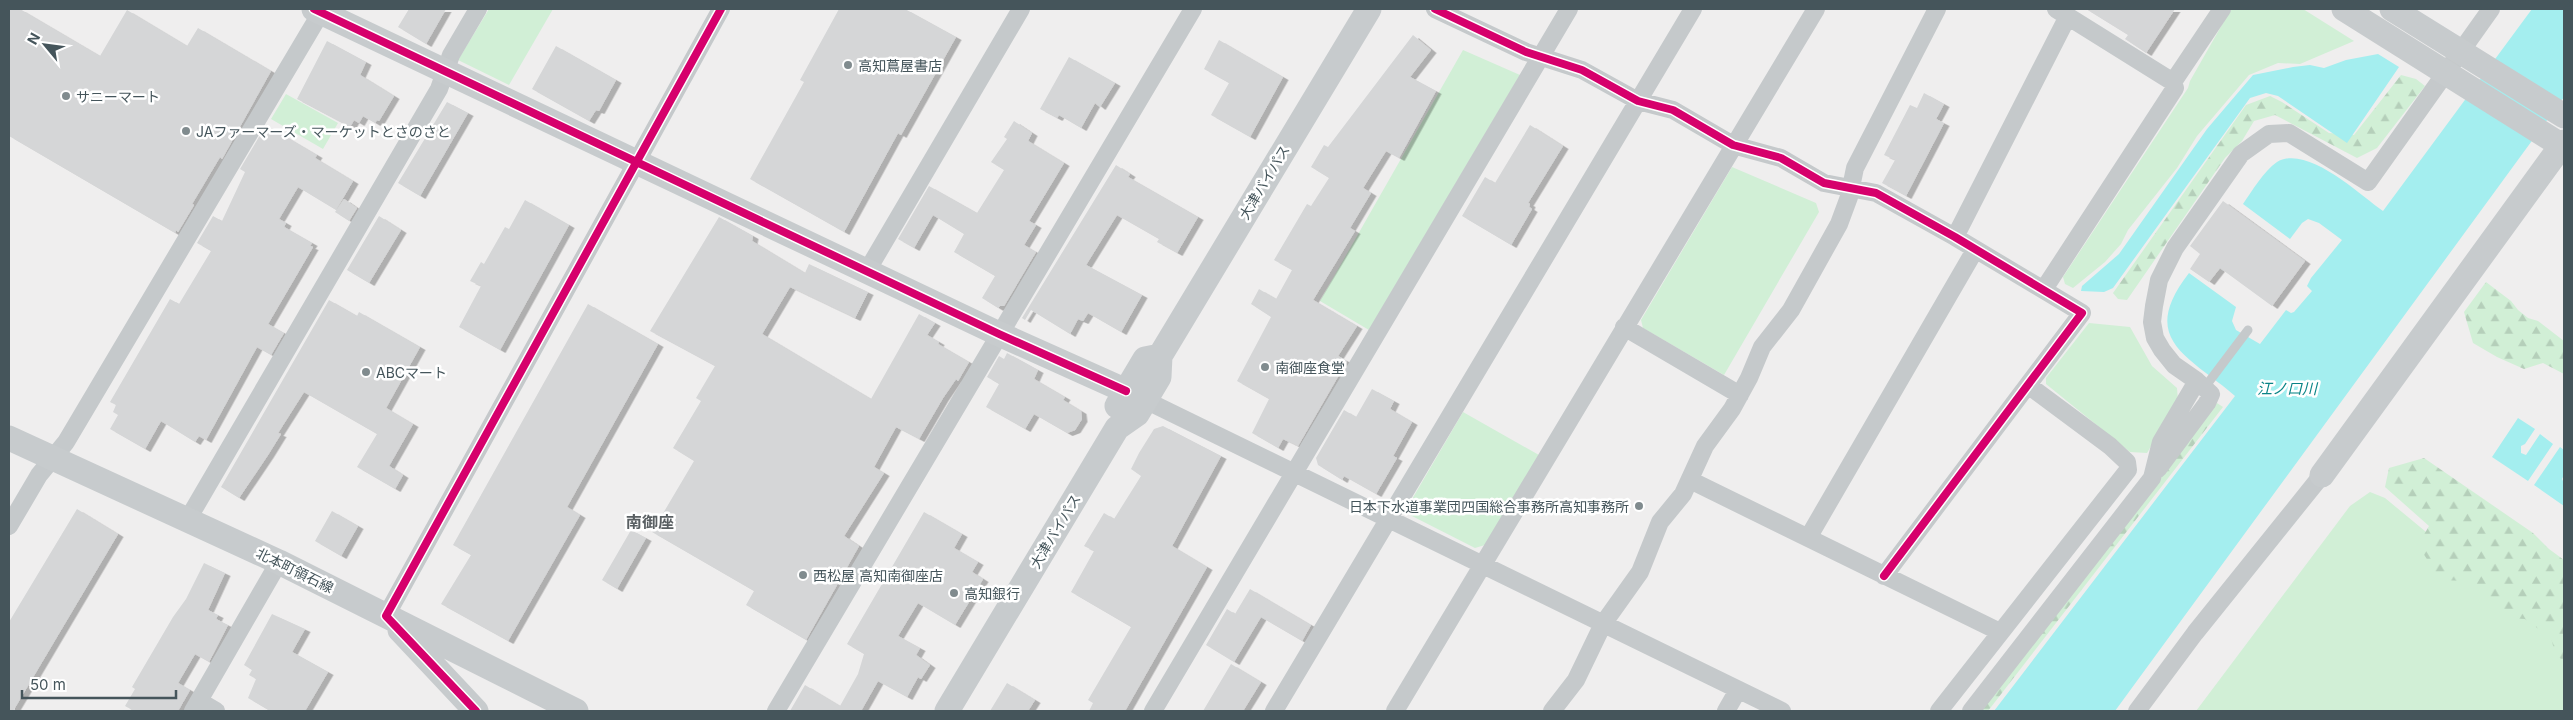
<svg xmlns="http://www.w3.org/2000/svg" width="2573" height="720" viewBox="0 0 2573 720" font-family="Inter,'Noto Sans JP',sans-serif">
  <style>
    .green { fill: #d1efd6 }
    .forest { fill: url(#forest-firs) }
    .water { fill: #a4eeef }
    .building { fill: #d5d6d7; filter: url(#shadow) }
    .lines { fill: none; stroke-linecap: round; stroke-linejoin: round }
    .lane { stroke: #c5c9cb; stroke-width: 9 }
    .street { stroke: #c5c9cb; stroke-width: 18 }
    .secondary { stroke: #c7cbcd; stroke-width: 25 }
    .cycleway-casing { stroke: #fff; stroke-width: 11 }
    .cycleway { stroke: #d6006c; stroke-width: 8 }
    .poi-dot { fill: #808b8e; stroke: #fff; stroke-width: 2 }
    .labels { text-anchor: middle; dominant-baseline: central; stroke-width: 5; stroke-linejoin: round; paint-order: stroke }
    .poi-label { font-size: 14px; fill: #45555b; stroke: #fff; text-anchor: start }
    .street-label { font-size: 14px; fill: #45555b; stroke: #fff }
    .water-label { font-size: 15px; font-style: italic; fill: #098486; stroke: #fff }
    .quarter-label { font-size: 16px; font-weight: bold; fill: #595f62; stroke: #fff }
  </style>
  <defs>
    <pattern id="forest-firs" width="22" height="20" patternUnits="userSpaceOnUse" patternTransform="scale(1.25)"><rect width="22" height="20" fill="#d1efd6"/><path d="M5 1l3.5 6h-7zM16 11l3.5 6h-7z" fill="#b5cfba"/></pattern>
    <filter id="shadow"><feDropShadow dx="5.5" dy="3" stdDeviation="0" flood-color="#0004"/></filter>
  </defs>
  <rect width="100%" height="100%" fill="#efeeee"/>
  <path class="green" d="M 489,9 L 553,9 L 509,85 L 458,60 Z
    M 2231,9 L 2303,9 L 2354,41 L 2300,64 L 2278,63 L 2249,75 L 2197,136 L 2177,168 L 2128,230 L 2121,244 L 2105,262 L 2073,288 L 2065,284 L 2063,277 L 2188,88 L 2190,81 Z
    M 1463,50 L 1520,75 L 1369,330 L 1320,301 Z
    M 286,94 L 338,123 L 323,149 L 271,119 Z
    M 1732,167 L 1816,203 L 1819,212 L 1724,375 L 1643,328 L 1641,320 Z
    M 2089,323 L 2130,327 L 2152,366 L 2177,388 L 2178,401 L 2147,453 L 2130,452 L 2046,384 L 2046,378 Z
    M 1463,412 L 1539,455 L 1485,545 L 1475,548 L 1410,515 L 1408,506 Z
    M 2370,492 L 2385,498 L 2564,646 L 2564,711 L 2196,711 L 2350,506 Z"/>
  <path class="forest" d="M 2401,75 L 2416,79 L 2425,86 L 2377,148 L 2357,158 L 2275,115 L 2254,121 L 2242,141 L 2225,158 L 2127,300 L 2118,299 L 2113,293 L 2246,105 L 2270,96 L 2282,102 L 2329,133 L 2354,135 Z
    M 2486,282 L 2511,301 L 2518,310 L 2528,318 L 2538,321 L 2564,341 L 2564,374 L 2543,363 L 2524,369 L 2497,357 L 2473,343 L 2464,312 Z
    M 2217,403 L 2223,407 L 1988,711 L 1976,711 Z
    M 2424,458 L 2533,533 L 2549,549 L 2564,560 L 2564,662 L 2555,653 L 2551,638 L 2525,619 L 2509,618 L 2486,603 L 2474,595 L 2467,581 L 2440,580 L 2418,545 L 2429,526 L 2385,487 L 2389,468 Z"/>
  <path class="water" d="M 2532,9 L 2564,9 L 2564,97 L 2115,711 L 1994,711 L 2235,396 C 2189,356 2137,340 2189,273 L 2236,307 L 2232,321 L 2236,330 L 2260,344 L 2286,310 L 2291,313 L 2294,312 L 2312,291 L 2307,286 L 2311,278 L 2342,240 L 2319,223 L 2308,219 L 2302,223 L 2290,239 L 2243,204 C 2252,191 2264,171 2277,162 C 2307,144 2359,194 2383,211 Z
    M 2378,54 L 2399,67 L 2347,143 L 2278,96 L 2266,93 L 2250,98 L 2113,288 L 2104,292 L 2081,291 L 2082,286 L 2119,254 L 2207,129 L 2253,75 L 2293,67 L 2310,65 L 2324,68 L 2346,60 Z
    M 2518,418 L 2535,429 L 2525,444 L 2521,446 L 2521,453 L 2526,455 L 2540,434 L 2553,444 L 2528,481 L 2492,457 Z
    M 2560,447 L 2564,450 L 2564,475 L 2562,479 L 2564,483 L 2564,506 L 2534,485 Z"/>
  <path class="building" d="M 9,9 L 20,9 L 100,56 L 127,10 L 187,46 L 198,28 L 271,71 L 222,159 L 220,157 L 192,204 L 194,205 L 178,232 L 176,230 L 175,233 L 9,136 Z
    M 409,9 L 446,9 L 426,44 L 398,27 Z
    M 839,9 L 905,9 L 956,37 L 901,135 L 898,133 L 844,232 L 750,179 L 804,82 L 800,80 Z
    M 2086,9 L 2175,9 L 2146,53 L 2125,39 L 2128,35 Z
    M 1413,35 L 1431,50 L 1410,77 L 1436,91 L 1399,158 L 1386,151 L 1363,188 L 1371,193 L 1350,228 L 1355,231 L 1313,300 L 1357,326 L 1338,356 L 1347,361 L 1298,446 L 1283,439 L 1278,448 L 1252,433 L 1269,399 L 1237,381 L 1271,317 L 1251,304 L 1259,289 L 1276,299 L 1292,270 L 1274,260 L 1307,204 L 1311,206 L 1329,178 L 1311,167 L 1324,145 L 1328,147 Z
    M 1219,40 L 1283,77 L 1250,137 L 1211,115 L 1229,83 L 1204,69 Z
    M 327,41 L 366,62 L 360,75 L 394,96 L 379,121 L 377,120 L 375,123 L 363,116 L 359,123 L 354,120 L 350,127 L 297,99 Z
    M 556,46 L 616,80 L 599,111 L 596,110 L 589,121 L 532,89 Z
    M 1069,57 L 1115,83 L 1100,107 L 1095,103 L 1081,128 L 1059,115 L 1057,118 L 1040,109 Z
    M 1924,93 L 1944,104 L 1936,119 L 1944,123 L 1906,196 L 1882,183 L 1895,160 L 1884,155 L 1910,105 L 1917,108 Z
    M 447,102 L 468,113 L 420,196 L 398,183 Z
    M 1014,121 L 1032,133 L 1028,141 L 1064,163 L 1029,221 L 1036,225 L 1024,245 L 1036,252 L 1004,306 L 1000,306 L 998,308 L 982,298 L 995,276 L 954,252 L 964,234 L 933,215 L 914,248 L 898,239 L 929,186 L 977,213 L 1004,170 L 991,162 L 1007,139 L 1004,137 Z
    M 266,125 L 317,155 L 315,158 L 353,181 L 336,210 L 298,187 L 279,219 L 286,223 L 284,227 L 312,243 L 310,246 L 313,247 L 268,324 L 284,333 L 271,355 L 257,347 L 206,440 L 199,436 L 195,442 L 161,421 L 145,449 L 110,429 L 118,415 L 113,412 L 116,405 L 110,402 L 170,299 L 179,304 L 211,251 L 197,243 L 213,216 L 222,221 L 245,172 L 240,169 Z
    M 1530,125 L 1563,146 L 1528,203 L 1530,204 L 1529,207 L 1532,209 L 1511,245 L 1462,216 L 1485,177 L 1495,183 Z
    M 1116,165 L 1130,174 L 1128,177 L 1198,217 L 1177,253 L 1157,242 L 1159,239 L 1117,215 L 1086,265 L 1142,295 L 1121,332 L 1088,313 L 1083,321 L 1078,319 L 1070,334 L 1031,310 L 1025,320 L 1022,318 Z
    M 344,199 L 357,208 L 349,221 L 335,212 Z
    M 525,200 L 569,225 L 500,350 L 459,327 L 481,286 L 470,281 L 481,262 L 484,264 L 505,227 L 509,229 Z
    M 2223,201 L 2305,261 L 2272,306 L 2220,268 L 2209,282 L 2190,269 L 2200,254 L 2190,246 Z
    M 379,216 L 401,230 L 369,283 L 347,270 Z
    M 719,217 L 753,236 L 752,241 L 805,273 L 809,264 L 868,292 L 855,318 L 790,287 L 762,334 L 871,399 L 919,314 L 935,323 L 927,335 L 939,342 L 938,344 L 969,362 L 958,381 L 956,379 L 943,398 L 919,439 L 896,427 L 874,467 L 884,473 L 844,536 L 859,546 L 806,640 L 746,605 L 754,591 L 652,532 L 694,461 L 673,448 L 701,401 L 696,398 L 715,366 L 650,331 Z
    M 329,300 L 357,316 L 359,312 L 420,347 L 386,408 L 413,424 L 389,466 L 403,475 L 395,489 L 357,467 L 377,434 L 304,392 L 278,433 L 281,434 L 268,455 L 239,498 L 221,487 Z
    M 588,304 L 658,344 L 567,507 L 580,515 L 508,641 L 441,604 L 471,555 L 453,545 Z
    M 1007,353 L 1038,370 L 1034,379 L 1065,397 L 1063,400 L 1081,411 L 1082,419 L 1075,430 L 1067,433 L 1034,414 L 1025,429 L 986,407 L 999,384 L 987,377 L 999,356 L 1004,359 Z
    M 1372,389 L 1394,401 L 1390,409 L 1412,422 L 1393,456 L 1397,458 L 1376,494 L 1344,476 L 1342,480 L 1318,465 L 1316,458 L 1344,410 L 1356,417 Z
    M 1163,426 L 1221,456 L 1172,546 L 1207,567 L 1125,711 L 1089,711 L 1093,703 L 1088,700 L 1131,627 L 1071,592 L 1094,551 L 1084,546 L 1104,513 L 1114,519 L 1141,476 L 1131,469 L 1139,453 L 1154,429 Z
    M 77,509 L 118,534 L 13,711 L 9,711 L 9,622 Z
    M 332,511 L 358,526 L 341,556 L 315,541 Z
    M 924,512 L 962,534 L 954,548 L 978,562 L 972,572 L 983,579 L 955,625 L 918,603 L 898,636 L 920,648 L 916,655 L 930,665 L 921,679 L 918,677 L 907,697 L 878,681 L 861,711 L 790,711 L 805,685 L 840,706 L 858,674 L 864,654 L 847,644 Z
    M 631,530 L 646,538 L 617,589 L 602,580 Z
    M 204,563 L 225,573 L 208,610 L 218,615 L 216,619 L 228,625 L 209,662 L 195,654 L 178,683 L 190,690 L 178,711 L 134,711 L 125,706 L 135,689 L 132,687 L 173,617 L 186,599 Z
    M 1250,589 L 1311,625 L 1302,641 L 1261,617 L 1234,662 L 1206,645 L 1227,609 L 1235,614 Z
    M 272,614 L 305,629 L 292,652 L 328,672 L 305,711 L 270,711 L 248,698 L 256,679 L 249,675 L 252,670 L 244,665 Z
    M 1231,664 L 1261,682 L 1243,711 L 1203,711 Z
    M 1007,683 L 1035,700 L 1028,711 L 990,711 Z"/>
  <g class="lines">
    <path class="lane" d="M 2205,387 L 2248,330"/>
    <path class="street" d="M 1435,9 L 1526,52 L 1582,70 L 1638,101 L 1673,110 L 1733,145 L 1781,158 L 1824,183 L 1876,193 L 1955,237 L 2082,313 L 1884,576
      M 2173,82 L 2222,9
      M 1955,237 L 2068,16
      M 867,271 L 1021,9
      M 2044,289 L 2175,88 L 2173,82 L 2056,9
      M 1624,327 L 1740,395
      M 1145,400 L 1782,711
      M 2158,469 L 2207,403 L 2211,394 L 2197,381
      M 1690,480 L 2000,632
      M 188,519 L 439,89 L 451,55 L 478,9
      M 9,526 L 39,475 L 66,442 L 323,9
      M 1808,538 L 1975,250
      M 386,616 L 721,9
      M 199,701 L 216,711
      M 193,711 L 279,562
      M 776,711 L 1193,9
      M 1153,711 L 1569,9
      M 1274,711 L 1693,9
      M 1395,711 L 1816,9
      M 1552,711 L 1576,680 L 1603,624 L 1640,572 L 1660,522 L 1683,494 L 1705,446 L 1732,409 L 1749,378 L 1762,347 L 1791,310 L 1839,224 L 1849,197 L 1855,168 L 1937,9
      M 1726,711 L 1738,690
      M 1939,711 L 2128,470 L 2127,462 L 2110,446 L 2028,385
      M 1971,711 L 2152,478 L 2161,442 L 2197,381 L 2174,365 L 2162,350 L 2155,338 L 2152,322 L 2154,306 L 2159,280 L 2175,248 L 2241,154 L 2269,134 L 2289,133 L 2368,182 L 2491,9
      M 2137,711 L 2195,633 L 2322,475"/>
    <path class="secondary" d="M 314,9 L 999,334 L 1126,391
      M 2344,9 L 2564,147
      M 2392,9 L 2564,116
      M 1117,406 L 1145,359 L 1160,356
      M 9,438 L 279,562 L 576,711
      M 2322,475 L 2564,142
      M 400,630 L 476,711
      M 947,711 L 1117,428 L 1137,414 L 1159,377 L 1160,356 L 1369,9"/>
    <defs>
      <path id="cycleway" d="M 314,9 L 999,334 L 1126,391
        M 1435,9 L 1526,52 L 1582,70 L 1638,101 L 1673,110 L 1733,145 L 1781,158 L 1824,183 L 1876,193 L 1955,237 L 2082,313 L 1884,576
        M 476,711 L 386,616 L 721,9"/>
    </defs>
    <use href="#cycleway" class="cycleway-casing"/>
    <use href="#cycleway" class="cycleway"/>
  </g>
  <g class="poi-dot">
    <circle cx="848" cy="65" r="5"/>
    <circle cx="66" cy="96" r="5"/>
    <circle cx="186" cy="131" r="5"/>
    <circle cx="1265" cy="367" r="5"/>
    <circle cx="366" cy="372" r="5"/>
    <circle cx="1639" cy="506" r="5"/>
    <circle cx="803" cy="575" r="5"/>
    <circle cx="954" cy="593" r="5"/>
  </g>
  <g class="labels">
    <g class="poi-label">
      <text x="858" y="65">高知蔦屋書店</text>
      <text x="76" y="96">サニーマート</text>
      <text x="196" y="131">JAファーマーズ・マーケットとさのさと</text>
      <text x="1275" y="367">南御座食堂</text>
      <text x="376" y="372">ABCマート</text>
      <text x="1629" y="506" text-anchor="end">日本下水道事業団四国総合事務所高知事務所</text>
      <text x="813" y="575">西松屋 高知南御座店</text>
      <text x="964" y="593">高知銀行</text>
    </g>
    <g class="street-label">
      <text transform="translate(1264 182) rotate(-59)">大津バイパス</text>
      <text transform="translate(1055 531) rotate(-59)">大津バイパス</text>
      <text transform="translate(295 570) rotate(26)">北本町領石線</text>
    </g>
    <g class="water-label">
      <text x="2287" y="388">江ノ口川</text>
    </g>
    <g class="quarter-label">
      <text x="650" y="522">南御座</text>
    </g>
  </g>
  <rect width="2573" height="720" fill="none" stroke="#45555b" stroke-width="20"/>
  <g transform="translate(45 45) rotate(299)" stroke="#ffffff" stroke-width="4" paint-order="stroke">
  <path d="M0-4L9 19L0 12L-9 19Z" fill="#45555b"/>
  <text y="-8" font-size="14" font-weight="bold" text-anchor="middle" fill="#45555b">N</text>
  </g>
  <path d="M22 690v8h154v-8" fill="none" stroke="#45555b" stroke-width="2.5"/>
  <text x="30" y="690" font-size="15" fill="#45555b" stroke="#ffffff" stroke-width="4" paint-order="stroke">50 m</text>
</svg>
